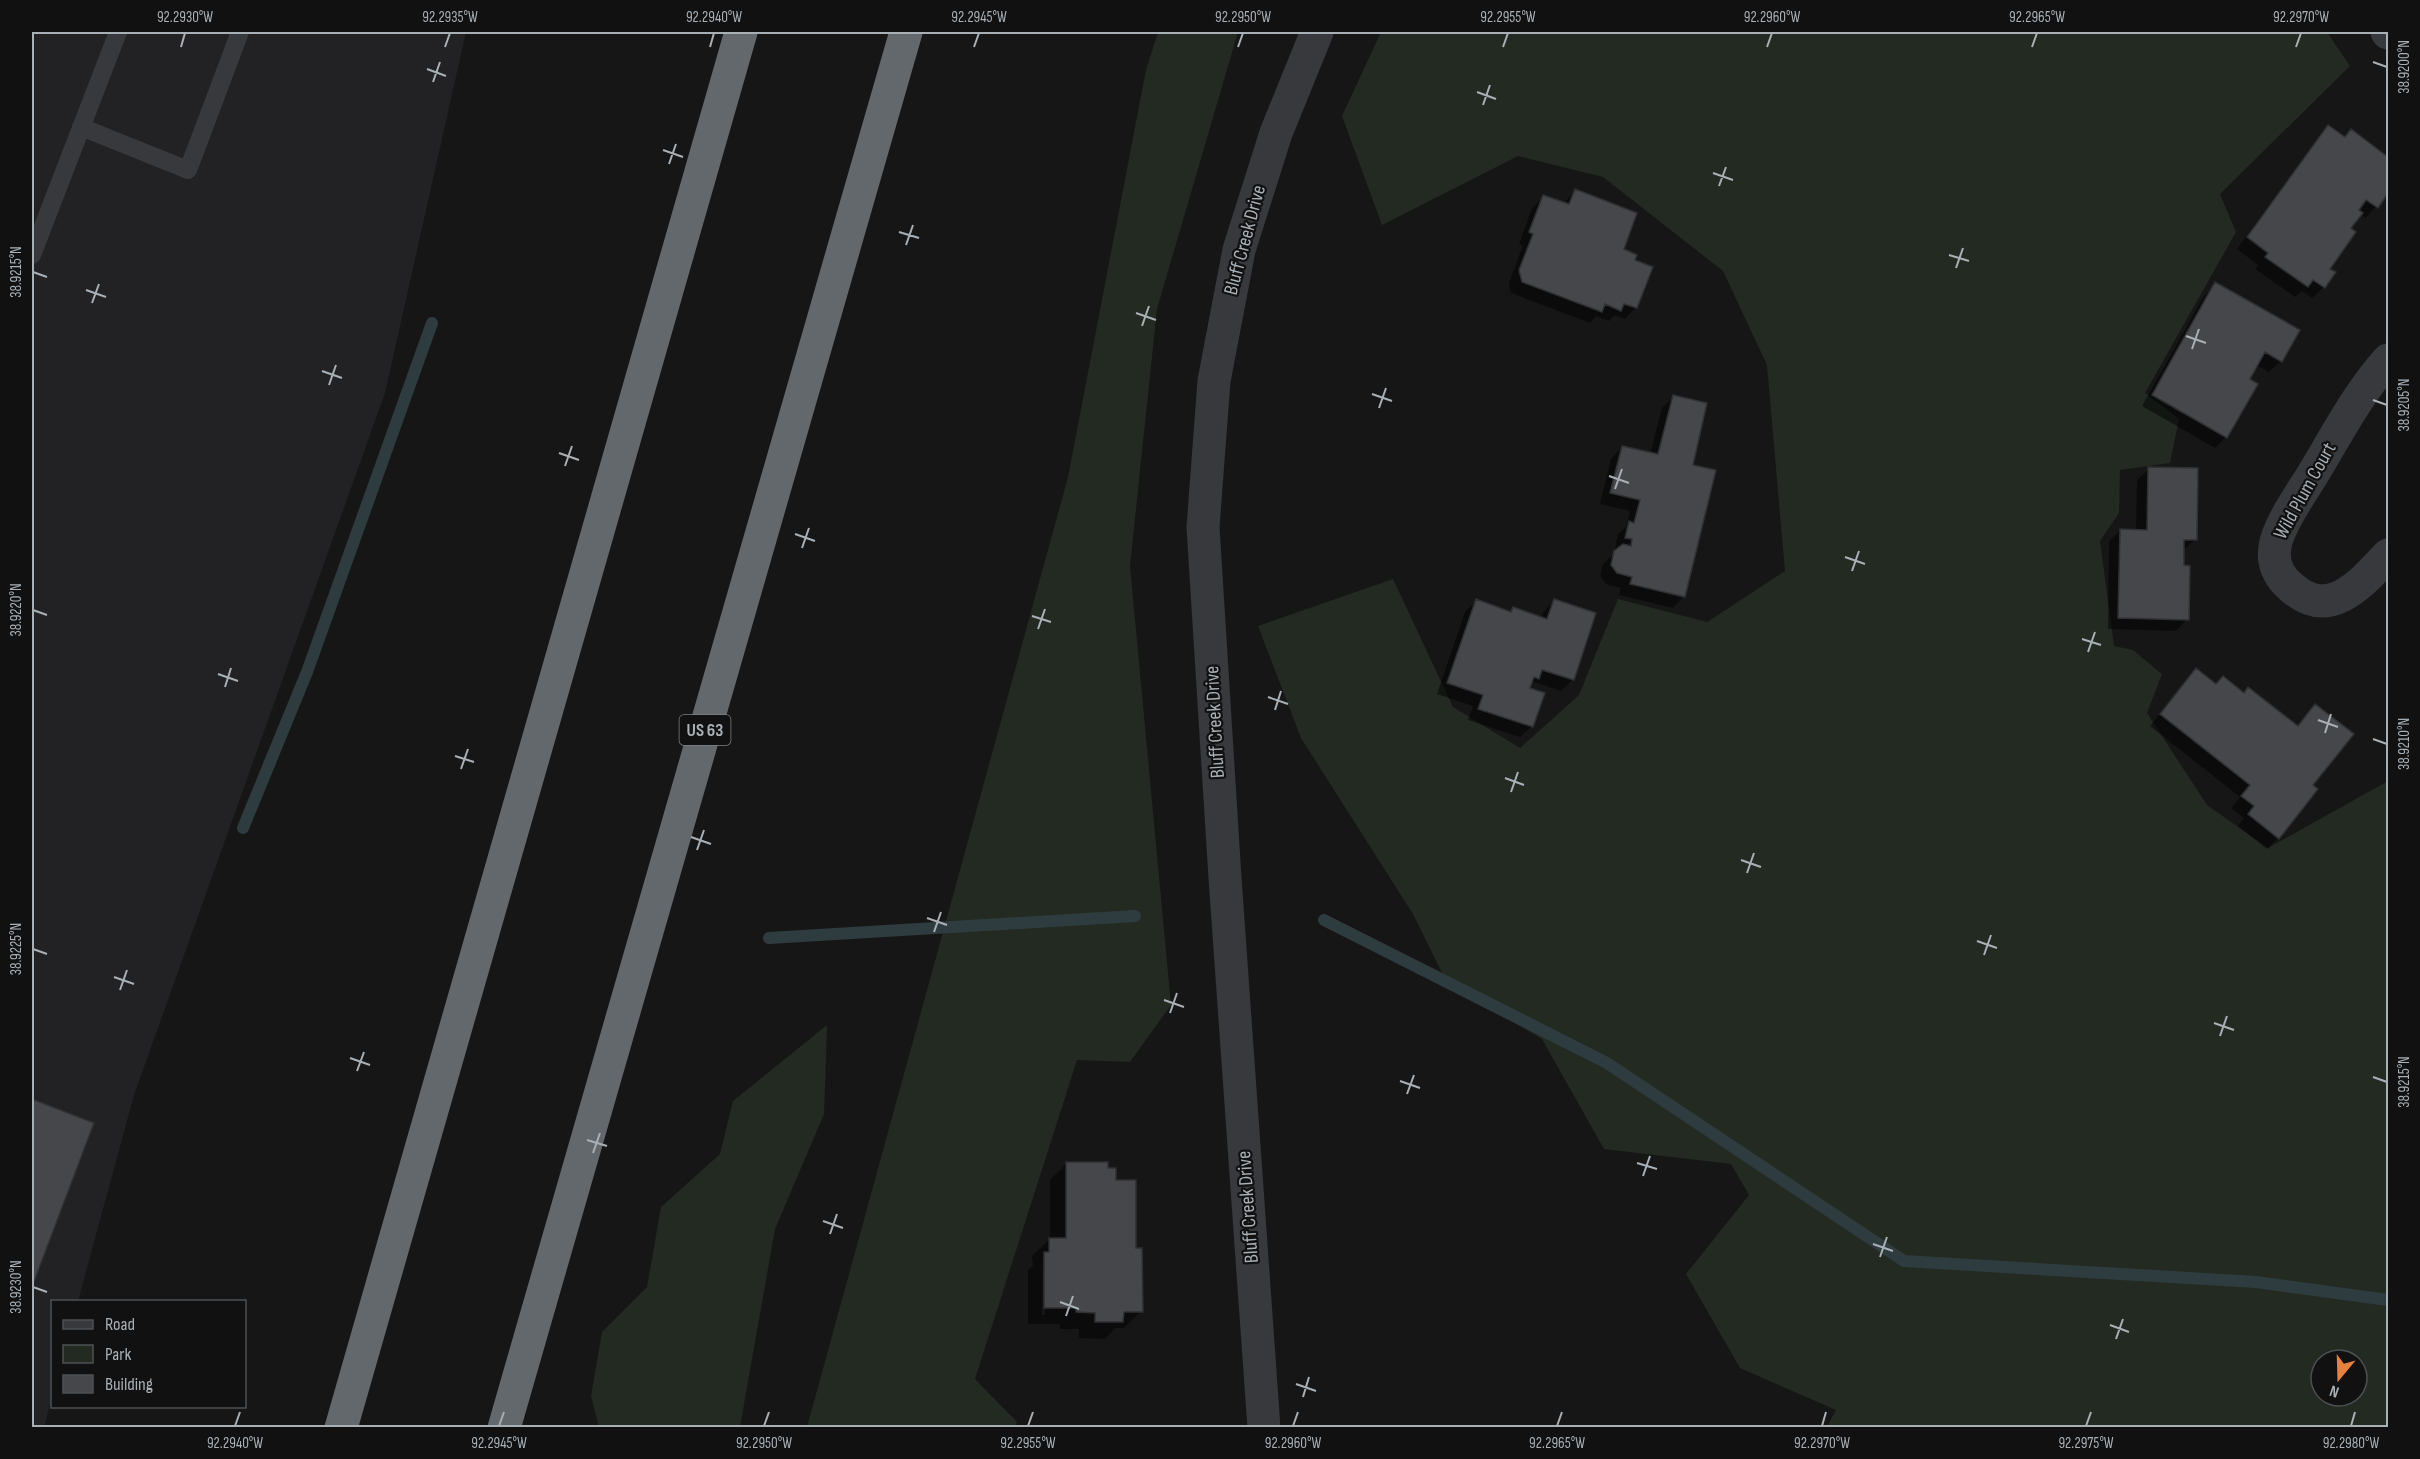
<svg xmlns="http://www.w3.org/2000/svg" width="2420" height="1459" viewBox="0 0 2420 1459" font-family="'Sofia Sans Condensed',sans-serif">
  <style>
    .built { fill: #222224 }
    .green { fill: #232a22; fill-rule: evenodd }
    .shadow { fill: #0007; fill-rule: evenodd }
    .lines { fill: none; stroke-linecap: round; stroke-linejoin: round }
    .stream { stroke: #2f3c3f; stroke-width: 12 }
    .building { fill: #45474a; stroke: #303133; stroke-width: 1.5 }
    .service { stroke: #37393c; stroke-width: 18 }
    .minor { stroke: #37393c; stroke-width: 33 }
    .motorway { stroke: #63686d; stroke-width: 33 }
    .ticks { fill: none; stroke: #a8b0b6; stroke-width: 2 }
    .labels { text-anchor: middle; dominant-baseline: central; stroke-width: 4.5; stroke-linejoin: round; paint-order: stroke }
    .shield { fill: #111112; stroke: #7b8085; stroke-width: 1.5 }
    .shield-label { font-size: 18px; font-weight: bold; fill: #a8b0b6 }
    .street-label { font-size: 20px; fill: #a8b0b6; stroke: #111112 }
    .neatline { fill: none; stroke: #a8b0b6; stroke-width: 2 }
    .ticks-label { font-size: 15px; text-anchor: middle; fill: #a8b0b6 }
  </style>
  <rect width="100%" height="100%" fill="#161617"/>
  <path class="built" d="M 32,32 L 466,32 L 385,393 L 134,1095 L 78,1301 L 52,1302 L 52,1396 L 44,1428 L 32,1427 Z"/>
  <path class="green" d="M 1158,32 L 1238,32 L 1157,309 L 1130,566 L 1171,1005 L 1130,1062 L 1077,1060 L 975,1379 L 1017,1422 L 1015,1427 L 807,1427 L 1068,477 L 1146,70 Z
    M 1381,32 L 2327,32 L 2350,66 L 2220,194 L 2236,232 L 2145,393 L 2179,419 L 2170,463 L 2120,470 L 2119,513 L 2100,541 L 2114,646 L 2133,650 L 2162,674 L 2147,713 L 2207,805 L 2268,848 L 2388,781 L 2388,1427 L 1827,1427 L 1836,1410 L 1740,1368 L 1686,1274 L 1749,1195 L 1731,1164 L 1604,1149 L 1542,1039 L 1447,983 L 1413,914 L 1301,738 L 1258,626 L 1393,579 L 1453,707 L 1520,748 L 1579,695 L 1618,599 L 1707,622 L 1785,571 L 1767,365 L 1723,271 L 1603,177 L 1518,156 L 1382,225 L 1342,116 ZM 2321,1360 L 2357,1360 L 2357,1396 L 2321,1396 Z
    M 827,1025 L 824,1114 L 775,1229 L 740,1427 L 599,1427 L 591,1396 L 602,1332 L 647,1287 L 661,1207 L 720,1154 L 733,1101 Z"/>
  <path class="shadow" d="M 2328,127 L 2344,138 L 2351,131 L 2388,159 L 2388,191 L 2366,218 L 2360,214 L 2349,229 L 2328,270 L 2324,287 L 2312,298 L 2302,291 L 2295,297 L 2255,269 L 2258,265 L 2237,249 L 2317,139 Z
    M 1575,191 L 1622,250 L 1633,261 L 1636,307 L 1625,319 L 1615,315 L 1609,321 L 1596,316 L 1590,323 L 1511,293 L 1509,283 L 1523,245 L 1519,244 L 1532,208 L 1544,196 L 1563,204 Z
    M 2216,284 L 2281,361 L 2269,372 L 2256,365 L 2248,380 L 2226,437 L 2215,448 L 2142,406 L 2204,296 Z
    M 1673,397 L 1691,466 L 1684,596 L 1673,608 L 1619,595 L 1621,588 L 1606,584 L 1600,576 L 1603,564 L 1618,550 L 1615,549 L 1618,534 L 1626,527 L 1630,511 L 1600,504 L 1611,459 L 1622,447 L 1650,454 L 1662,408 Z
    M 2149,469 L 2195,540 L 2182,551 L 2187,619 L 2176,631 L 2108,629 L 2109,541 L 2121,530 L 2136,531 L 2137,480 Z
    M 1476,601 L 1510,613 L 1513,609 L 1541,619 L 1543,612 L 1554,601 L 1594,614 L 1572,680 L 1561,691 L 1534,682 L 1529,687 L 1532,726 L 1520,737 L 1468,720 L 1473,706 L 1437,694 L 1465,612 Z
    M 2196,670 L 2215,685 L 2243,694 L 2296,727 L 2315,706 L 2311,786 L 2278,838 L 2267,849 L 2238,826 L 2244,818 L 2231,808 L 2240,797 L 2150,726 Z
    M 32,1101 L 92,1124 L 32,1283 Z
    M 1067,1163 L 1107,1170 L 1115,1181 L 1135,1249 L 1141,1311 L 1124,1328 L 1115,1328 L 1105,1339 L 1079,1338 L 1079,1329 L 1060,1329 L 1060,1324 L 1028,1324 L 1028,1270 L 1033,1266 L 1032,1256 L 1050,1239 L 1050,1180 ZM 1046,1253 L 1045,1315 L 1042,1315 L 1043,1256 Z"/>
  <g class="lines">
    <path class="stream" d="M 243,828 L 307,672 L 432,323
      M 1324,920 L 1607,1063 L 1904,1261 L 2256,1282 L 2388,1300
      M 769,938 L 1135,916"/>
  </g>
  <path class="building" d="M 2328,125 L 2345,137 L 2351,129 L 2388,157 L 2388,193 L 2378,208 L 2366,200 L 2359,210 L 2363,213 L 2351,228 L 2356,232 L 2330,269 L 2336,272 L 2325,288 L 2313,280 L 2308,287 L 2265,257 L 2268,253 L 2247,237 Z
    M 1575,189 L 1637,213 L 1624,249 L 1637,255 L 1635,260 L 1653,267 L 1637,308 L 1624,304 L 1621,311 L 1605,304 L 1602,312 L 1522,282 L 1519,270 L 1533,234 L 1529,232 L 1543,195 L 1569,204 Z
    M 2215,282 L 2300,330 L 2282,362 L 2265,352 L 2250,379 L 2258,384 L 2227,438 L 2152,395 Z
    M 1673,395 L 1707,403 L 1693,465 L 1716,470 L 1685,597 L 1630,584 L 1632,577 L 1617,573 L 1611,565 L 1614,551 L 1623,544 L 1631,546 L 1632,539 L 1625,538 L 1629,521 L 1634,523 L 1640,500 L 1610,493 L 1622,446 L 1658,454 Z
    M 2148,467 L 2198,468 L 2197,540 L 2184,540 L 2184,565 L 2190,566 L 2189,620 L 2118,618 L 2120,529 L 2147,530 Z
    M 1476,599 L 1511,612 L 1513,607 L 1547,619 L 1554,599 L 1596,613 L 1574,680 L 1542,670 L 1539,679 L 1534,677 L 1530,688 L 1545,693 L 1533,727 L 1478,709 L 1483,695 L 1447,683 Z
    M 2196,668 L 2216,684 L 2223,676 L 2244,693 L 2248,687 L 2298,726 L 2315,704 L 2354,734 L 2313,785 L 2318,789 L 2279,839 L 2248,814 L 2254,806 L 2241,796 L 2250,785 L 2160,714 Z
    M 32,1099 L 94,1123 L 32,1287 Z
    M 1066,1162 L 1108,1162 L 1108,1168 L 1116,1168 L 1116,1180 L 1136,1180 L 1136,1248 L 1142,1248 L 1143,1312 L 1124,1312 L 1123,1322 L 1095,1322 L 1095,1313 L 1076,1312 L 1076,1308 L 1044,1308 L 1044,1252 L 1049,1252 L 1049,1238 L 1066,1238 Z"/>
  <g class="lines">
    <path class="service" d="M 81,127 L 188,170 L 240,32
      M 32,255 L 118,32"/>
    <path class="minor" d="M 2387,32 L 2388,33
      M 2388,360 C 2358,393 2336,436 2313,474 C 2302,492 2277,527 2275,547 C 2272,563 2279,577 2291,587 C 2329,622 2362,583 2388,555
      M 1264,1428 L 1225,878 L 1203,527 L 1214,381 L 1239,250 L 1276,133 L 1317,32"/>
    <path class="motorway" d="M 341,1428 L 741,32
      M 504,1428 L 906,32"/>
  </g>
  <path class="ticks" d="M 181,47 L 185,33M 445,47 L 450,33M 710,47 L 714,33M 974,47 L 979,33M 1238,47 L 1243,33M 1503,47 L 1508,33M 1767,47 L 1772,33M 2032,47 L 2037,33M 2296,47 L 2301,33M 2373,62 L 2387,67M 427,69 L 446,76M 433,82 L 440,62M 1477,92 L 1496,99M 1483,105 L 1490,85M 663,150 L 683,157M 669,164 L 676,144M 1713,173 L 1733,180M 1719,186 L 1726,167M 899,232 L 919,238M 906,245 L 913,225M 1949,255 L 1969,261M 1956,268 L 1963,248M 33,272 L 47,277M 86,290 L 106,297M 92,303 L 99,284M 1136,313 L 1156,320M 1142,326 L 1149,306M 2186,336 L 2206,343M 2192,349 L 2199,329M 322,371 L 342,378M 329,385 L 336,365M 1372,394 L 1392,401M 2373,400 L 2387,405M 1379,408 L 1386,388M 559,453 L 579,460M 565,466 L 572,446M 1609,476 L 1629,483M 1615,489 L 1622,469M 795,534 L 815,541M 802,548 L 809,528M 1845,557 L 1865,564M 1852,571 L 1859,551M 33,610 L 47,615M 1032,616 L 1051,622M 1038,629 L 1045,609M 2082,639 L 2101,645M 2088,652 L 2095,632M 218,674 L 238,681M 225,687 L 231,668M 1268,697 L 1288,704M 1275,710 L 1281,691M 2318,720 L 2338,727M 2325,733 L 2331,714M 2373,739 L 2387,744M 455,756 L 474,762M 461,769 L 468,749M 1505,778 L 1524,785M 1511,792 L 1518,772M 691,837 L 711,844M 697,850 L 704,830M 1741,860 L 1761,867M 1747,873 L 1754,853M 927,918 L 947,925M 934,932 L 941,912M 1977,941 L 1997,948M 33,949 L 47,954M 1984,955 L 1991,935M 114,977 L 134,984M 120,990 L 127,970M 1164,1000 L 1184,1007M 1170,1013 L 1177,993M 2214,1023 L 2234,1030M 2220,1036 L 2227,1016M 350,1058 L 370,1065M 357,1071 L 364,1052M 2373,1077 L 2387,1082M 1400,1081 L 1420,1088M 1407,1094 L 1414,1075M 587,1140 L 607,1146M 593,1153 L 600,1133M 1637,1163 L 1657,1169M 1643,1176 L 1650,1156M 823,1221 L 843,1228M 830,1234 L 837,1214M 1873,1244 L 1893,1251M 1880,1257 L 1887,1237M 33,1287 L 47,1292M 1060,1302 L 1079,1309M 1066,1316 L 1073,1296M 2110,1325 L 2129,1332M 2116,1339 L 2123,1319M 1296,1384 L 1316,1391M 1303,1397 L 1309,1377M 235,1426 L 240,1412M 499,1426 L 504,1412M 764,1426 L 769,1412M 1028,1426 L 1033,1412M 1293,1426 L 1298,1412M 1557,1426 L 1562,1412M 1822,1426 L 1826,1412M 2086,1426 L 2091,1412M 2351,1426 L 2355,1412"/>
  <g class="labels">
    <rect class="shield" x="679.5" y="715" width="51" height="30" rx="4.5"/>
    <g class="shield-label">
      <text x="705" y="730">US 63</text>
    </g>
    <g class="street-label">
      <text transform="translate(1245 240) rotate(-75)">Bluff Creek Drive</text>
      <text transform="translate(2305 491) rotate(-61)">Wild Plum Court</text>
      <text transform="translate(1215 722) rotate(-93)">Bluff Creek Drive</text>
      <text transform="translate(1248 1207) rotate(-94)">Bluff Creek Drive</text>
    </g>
  </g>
  <rect width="2420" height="1459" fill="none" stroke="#111112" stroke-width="66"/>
  <rect x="51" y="1300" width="195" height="108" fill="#111112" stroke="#4d5154" stroke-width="1.5"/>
  <rect x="63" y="1320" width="30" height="9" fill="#37393c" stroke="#4d5154" stroke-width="1.5"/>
  <text x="105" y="1330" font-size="18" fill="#a8b0b6">Road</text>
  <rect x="63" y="1345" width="30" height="18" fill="#232a22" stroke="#4d5154" stroke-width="1.5"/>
  <text x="105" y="1360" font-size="18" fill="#a8b0b6">Park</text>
  <rect x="63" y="1375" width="30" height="18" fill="#45474a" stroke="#4d5154" stroke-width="1.5"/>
  <text x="105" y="1390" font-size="18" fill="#a8b0b6">Building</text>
  <g transform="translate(2339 1378) rotate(199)"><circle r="28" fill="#111112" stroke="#4d5154" stroke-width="1.5"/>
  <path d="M0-4.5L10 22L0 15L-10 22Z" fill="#e6813f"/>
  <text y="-9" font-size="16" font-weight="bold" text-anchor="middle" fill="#a8b0b6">N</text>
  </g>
  <rect x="33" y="33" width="2354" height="1393" class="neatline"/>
  <g class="ticks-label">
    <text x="185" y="22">92.2930°W</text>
    <text x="450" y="22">92.2935°W</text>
    <text x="714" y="22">92.2940°W</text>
    <text x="979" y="22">92.2945°W</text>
    <text x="1243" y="22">92.2950°W</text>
    <text x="1508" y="22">92.2955°W</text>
    <text x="1772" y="22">92.2960°W</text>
    <text x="2037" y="22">92.2965°W</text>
    <text x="2301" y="22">92.2970°W</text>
    <text transform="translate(2404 67) rotate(-90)" y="5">38.9200°N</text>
    <text transform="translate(16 272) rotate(-90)" y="5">38.9215°N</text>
    <text transform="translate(2404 405) rotate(-90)" y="5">38.9205°N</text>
    <text transform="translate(16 610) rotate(-90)" y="5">38.9220°N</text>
    <text transform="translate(2404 744) rotate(-90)" y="5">38.9210°N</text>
    <text transform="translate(16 949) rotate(-90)" y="5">38.9225°N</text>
    <text transform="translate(2404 1082) rotate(-90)" y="5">38.9215°N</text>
    <text transform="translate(16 1287) rotate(-90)" y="5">38.9230°N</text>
    <text x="235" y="1448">92.2940°W</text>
    <text x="499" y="1448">92.2945°W</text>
    <text x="764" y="1448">92.2950°W</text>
    <text x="1028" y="1448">92.2955°W</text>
    <text x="1293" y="1448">92.2960°W</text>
    <text x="1557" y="1448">92.2965°W</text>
    <text x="1822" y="1448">92.2970°W</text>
    <text x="2086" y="1448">92.2975°W</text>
    <text x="2351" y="1448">92.2980°W</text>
  </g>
</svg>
